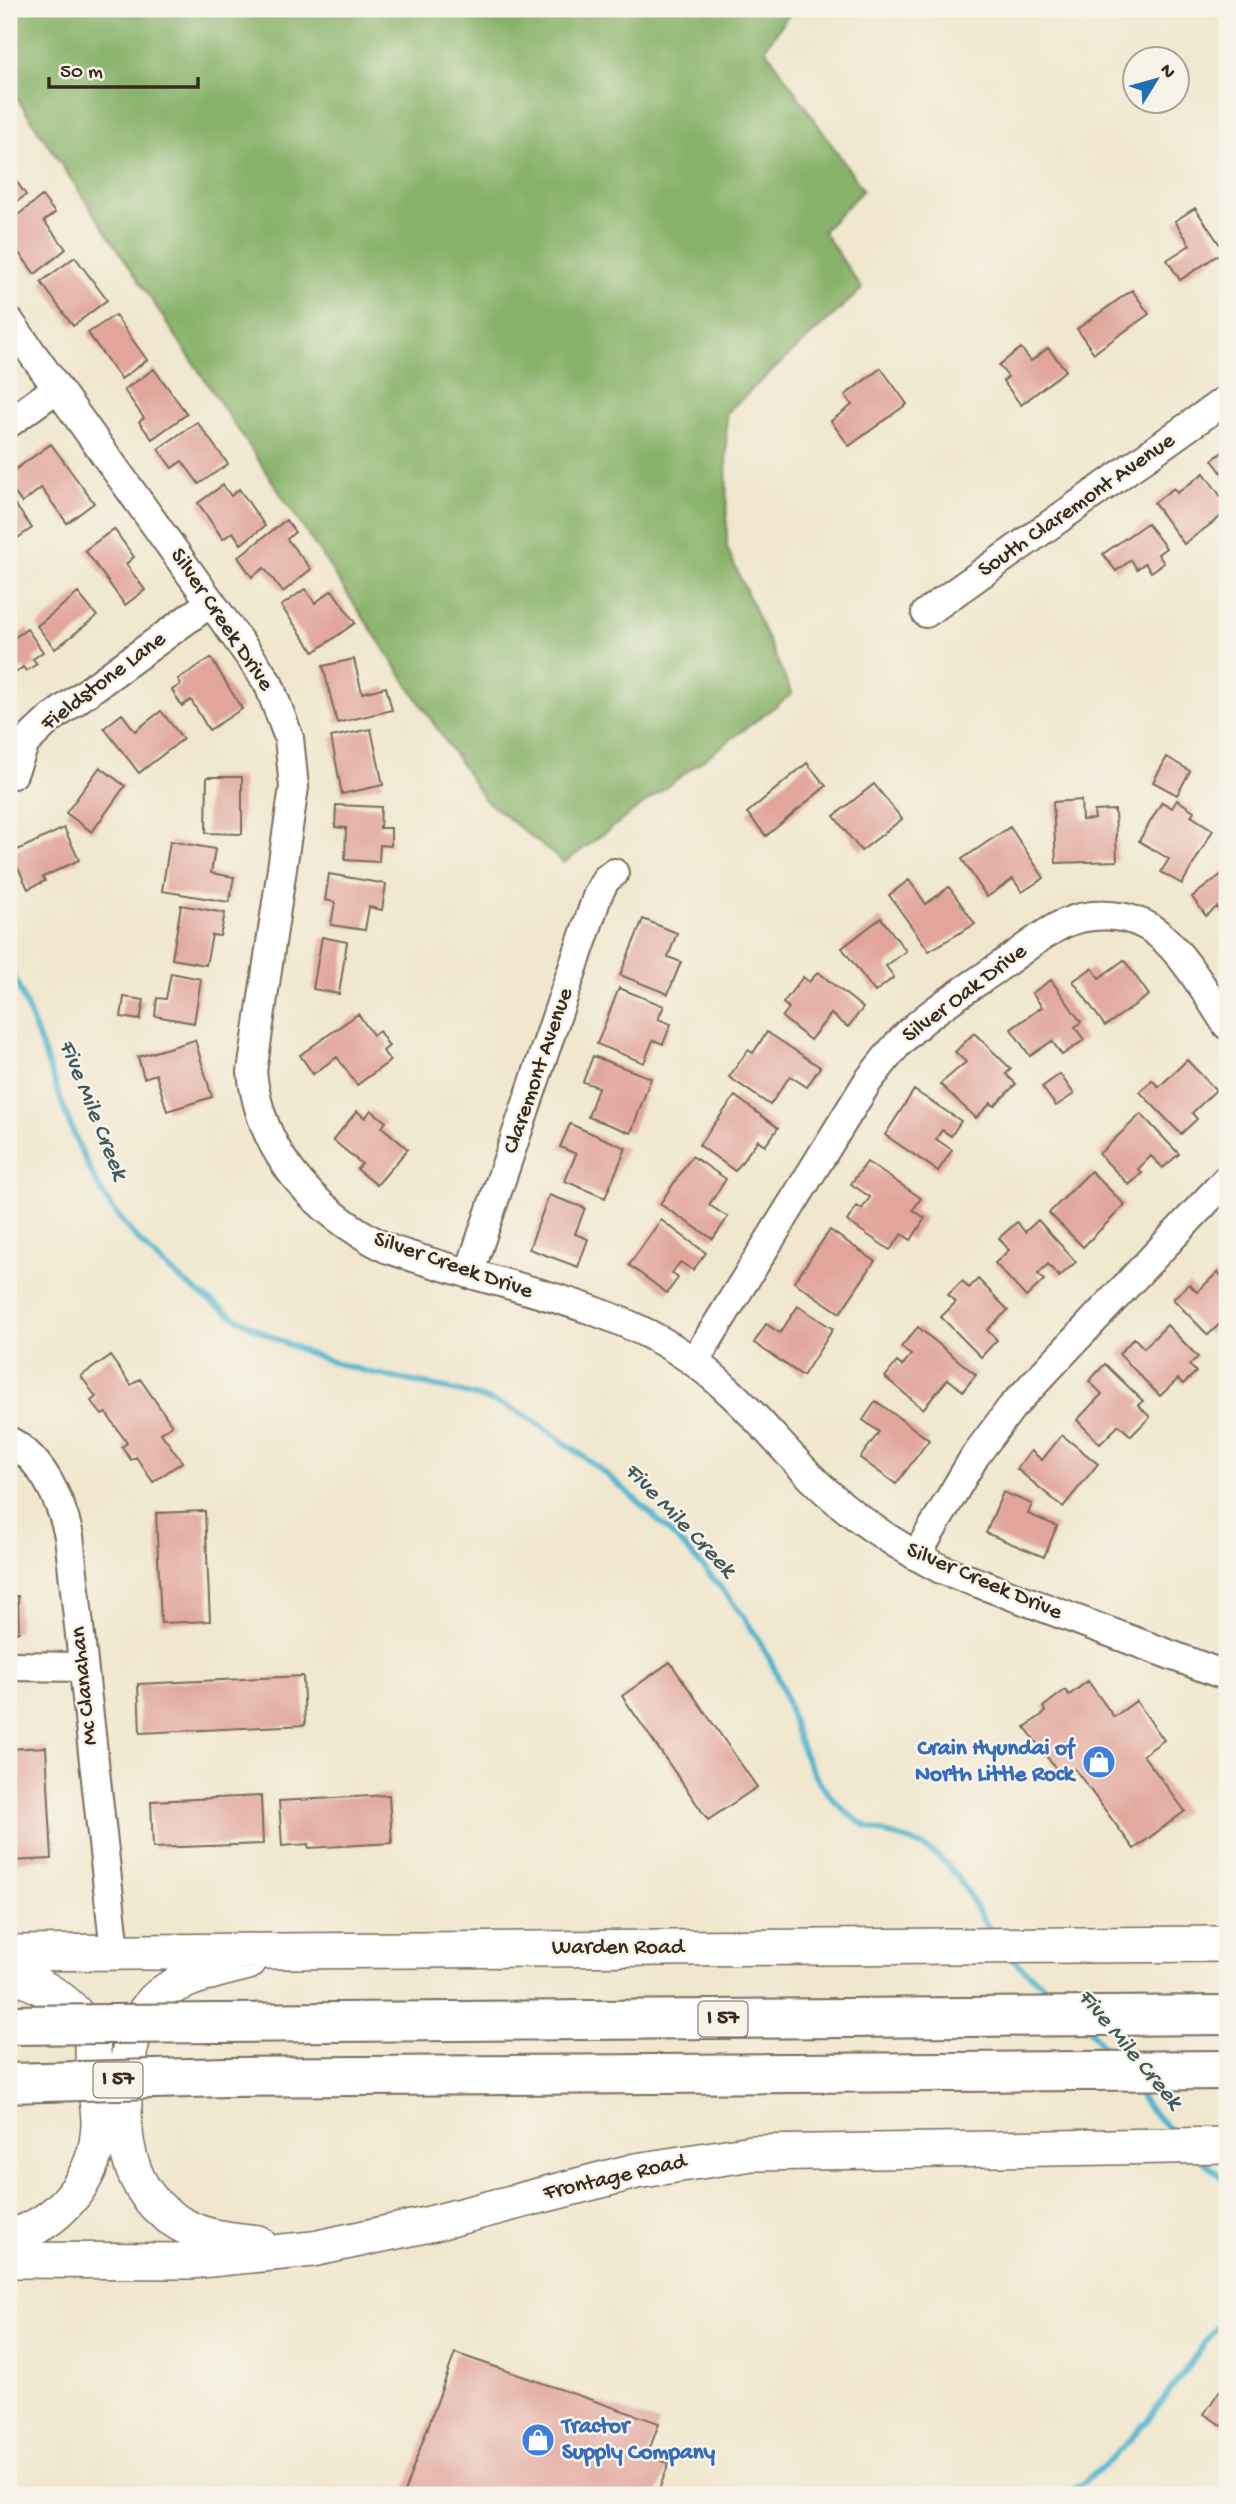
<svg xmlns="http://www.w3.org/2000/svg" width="1236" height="2504" viewBox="0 0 1236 2504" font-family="'Gochi Hand',sans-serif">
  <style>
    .forest { fill: #88b26a; stroke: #626e44; stroke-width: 2 }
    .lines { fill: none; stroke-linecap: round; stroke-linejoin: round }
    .stream { stroke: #4fb4cd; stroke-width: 6 }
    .building { fill: #e1a59b }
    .minor-casing { stroke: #7a6c5c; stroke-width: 32 }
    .major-casing { stroke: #7a6c5c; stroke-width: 38 }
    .highway-casing { stroke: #7a6c5c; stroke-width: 42 }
    .minor { stroke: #fff; stroke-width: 28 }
    .major { stroke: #fff; stroke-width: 35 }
    .highway { stroke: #fff; stroke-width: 38 }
    .highway-bridge-casing { stroke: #7a6c5c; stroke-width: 42; stroke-linecap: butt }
    .highway-bridge { stroke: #fff; stroke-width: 38 }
    .labels { text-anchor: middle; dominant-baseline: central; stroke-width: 5; stroke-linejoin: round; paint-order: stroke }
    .shield { fill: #f7f3e8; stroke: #73665b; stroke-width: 2 }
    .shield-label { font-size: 21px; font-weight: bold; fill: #3b2a1e }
    .street-label { font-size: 23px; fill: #3b2a1e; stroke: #f7f3e8 }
    .shop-label { font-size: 23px; font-weight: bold; fill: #366cbe; stroke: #f7f3e8; text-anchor: end }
    .water-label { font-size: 24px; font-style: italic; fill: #425a5b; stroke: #f7f3e8 }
  </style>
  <rect width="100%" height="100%" fill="#f7f3e8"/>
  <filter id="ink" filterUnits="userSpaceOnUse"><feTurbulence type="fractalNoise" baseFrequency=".0143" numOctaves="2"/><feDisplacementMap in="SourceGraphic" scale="14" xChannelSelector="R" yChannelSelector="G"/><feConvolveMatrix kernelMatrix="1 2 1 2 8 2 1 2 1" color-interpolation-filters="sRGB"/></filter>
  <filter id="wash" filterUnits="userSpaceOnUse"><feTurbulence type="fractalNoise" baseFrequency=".00686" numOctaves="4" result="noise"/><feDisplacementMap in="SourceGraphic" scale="28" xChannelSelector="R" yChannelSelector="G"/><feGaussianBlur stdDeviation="1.57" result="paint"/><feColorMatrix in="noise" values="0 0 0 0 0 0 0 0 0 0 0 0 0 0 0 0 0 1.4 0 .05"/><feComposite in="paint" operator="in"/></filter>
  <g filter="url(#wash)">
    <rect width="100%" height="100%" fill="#f0e7ce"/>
    <path class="forest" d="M 9,9 L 793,9 L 765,48 L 863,190 L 823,231 L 862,289 L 726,413 L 727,548 L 792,694 L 564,863 L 484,799 L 9,86 Z"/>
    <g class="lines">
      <path class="stream" d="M 9,966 C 42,1034 59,1109 93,1176 C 136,1262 241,1331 330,1361 C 390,1382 456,1384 514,1410 C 533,1418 552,1434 569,1446 C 637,1494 736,1589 772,1664 C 793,1706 795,1754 826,1791 C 837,1805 854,1821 871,1828 C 892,1836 913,1839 932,1852 C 962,1872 972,1905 992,1933
        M 1008,1956 L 1064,2002
        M 1090,2031 L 1112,2058
        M 1131,2084 L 1150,2110 L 1174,2133
        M 1200,2158 L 1227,2182
        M 1065,2495 C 1135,2451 1179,2377 1227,2312"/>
    </g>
    <g id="blocks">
      <path class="building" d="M 9,171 L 26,195 L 9,207 Z
        M 42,196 L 55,213 L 44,221 L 66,249 L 35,274 L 9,240 L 9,222 Z
        M 1195,208 L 1224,251 L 1180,280 L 1167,260 L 1190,245 L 1175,221 Z
        M 75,257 L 107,300 L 73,326 L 41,282 Z
        M 1132,290 L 1149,314 L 1094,353 L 1077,329 Z
        M 115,315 L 147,360 L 121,379 L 88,333 Z
        M 1021,348 L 1031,361 L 1048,348 L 1066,370 L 1021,405 L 1003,381 L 1008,377 L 999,365 Z
        M 881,368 L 907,404 L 849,446 L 831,421 L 852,405 L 845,395 Z
        M 154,369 L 187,414 L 152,439 L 139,422 L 144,418 L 124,390 Z
        M 197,422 L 228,464 L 199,484 L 182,461 L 172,468 L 158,449 Z
        M 51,444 L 94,503 L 67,523 L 41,488 L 22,503 L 9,485 L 9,474 Z
        M 1227,449 L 1227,480 L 1212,460 Z
        M 1204,473 L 1227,505 L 1227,512 L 1184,544 L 1154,503 L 1174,488 L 1177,493 Z
        M 223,485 L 231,496 L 239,489 L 265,526 L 241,544 L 233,532 L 223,539 L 198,503 Z
        M 9,496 L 32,528 L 9,544 Z
        M 286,520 L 295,532 L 287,539 L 311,569 L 283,592 L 264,568 L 252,577 L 238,557 Z
        M 1147,523 L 1166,548 L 1158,554 L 1164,563 L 1151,572 L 1145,563 L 1137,569 L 1131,560 L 1116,571 L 1103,554 Z
        M 114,529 L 134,557 L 126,564 L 145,590 L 125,605 L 85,550 Z
        M 305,589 L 315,603 L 332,590 L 355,623 L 314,652 L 281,606 Z
        M 78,593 L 97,616 L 55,649 L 37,626 Z
        M 27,629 L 43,652 L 33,659 L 37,664 L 26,671 L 23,667 L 9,678 L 9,639 L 10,641 Z
        M 211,658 L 242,709 L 209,730 L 191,700 L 182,706 L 172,690 L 181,684 L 178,679 Z
        M 354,659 L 362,693 L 386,687 L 392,710 L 337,723 L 323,666 Z
        M 161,711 L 183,739 L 139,773 L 104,728 L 122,714 L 135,731 Z
        M 371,729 L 383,785 L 342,794 L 331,737 Z
        M 1167,757 L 1190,771 L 1177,795 L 1153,782 Z
        M 807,763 L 826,786 L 766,836 L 747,813 Z
        M 100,767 L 125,786 L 92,832 L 66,813 Z
        M 207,777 L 242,777 L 242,834 L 206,833 Z
        M 874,784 L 902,819 L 861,851 L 834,816 Z
        M 1081,800 L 1082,820 L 1095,819 L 1094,811 L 1115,810 L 1117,861 L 1056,863 L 1053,802 Z
        M 1177,800 L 1194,811 L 1191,816 L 1213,830 L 1182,884 L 1161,872 L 1169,859 L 1139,841 L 1162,802 L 1172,808 Z
        M 336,805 L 381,807 L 380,828 L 391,828 L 391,846 L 380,845 L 379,862 L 345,860 L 346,828 L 335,827 Z
        M 1010,827 L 1044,878 L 1022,892 L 1013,879 L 987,897 L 962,859 Z
        M 64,828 L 79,860 L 43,877 L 45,881 L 28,889 L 11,853 Z
        M 170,841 L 215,849 L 211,873 L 234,877 L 229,902 L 162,891 Z
        M 1227,870 L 1227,919 L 1217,907 L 1206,916 L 1192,897 Z
        M 329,874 L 386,884 L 382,910 L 369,907 L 365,930 L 331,925 L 335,902 L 325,900 Z
        M 909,880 L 926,904 L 949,887 L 975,924 L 929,951 L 889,895 Z
        M 181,905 L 225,913 L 220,936 L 212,935 L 206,965 L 172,959 Z
        M 881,918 L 906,951 L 886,966 L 894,977 L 875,992 L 842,948 Z
        M 643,919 L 677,933 L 668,957 L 681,962 L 668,994 L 620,975 Z
        M 322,937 L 347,942 L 339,994 L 313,989 Z
        M 1124,960 L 1149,995 L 1105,1026 L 1073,981 L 1092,968 L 1099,978 Z
        M 818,972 L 863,1008 L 848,1027 L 831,1014 L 810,1040 L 782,1017 L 789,1008 L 783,1003 L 803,977 L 809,982 Z
        M 171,973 L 201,979 L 194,1023 L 155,1016 L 157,998 L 166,999 Z
        M 1051,980 L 1081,1022 L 1075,1027 L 1084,1040 L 1062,1055 L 1052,1041 L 1030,1056 L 1011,1029 L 1042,1007 L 1032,993 Z
        M 619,988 L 664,1006 L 658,1019 L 671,1024 L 663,1044 L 653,1040 L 644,1063 L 597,1044 Z
        M 124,997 L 144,1000 L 140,1020 L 121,1017 Z
        M 358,1014 L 373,1035 L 379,1031 L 389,1046 L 383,1051 L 390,1061 L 357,1085 L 337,1057 L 313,1074 L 300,1055 Z
        M 767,1032 L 820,1067 L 807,1087 L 790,1076 L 770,1105 L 729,1077 L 748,1050 L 753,1053 Z
        M 974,1033 L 1011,1069 L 1006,1074 L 1016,1084 L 994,1106 L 991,1103 L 976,1118 L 940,1084 L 966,1062 L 955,1052 Z
        M 195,1040 L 212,1097 L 167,1111 L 156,1074 L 144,1078 L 138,1057 Z
        M 593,1056 L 651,1078 L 631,1133 L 588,1117 L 598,1087 L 583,1082 Z
        M 1187,1060 L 1216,1090 L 1192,1113 L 1197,1119 L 1181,1134 L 1140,1092 L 1152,1080 L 1159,1087 Z
        M 1060,1074 L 1074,1094 L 1056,1106 L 1042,1087 Z
        M 914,1090 L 961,1121 L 951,1136 L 942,1130 L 936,1139 L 952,1150 L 938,1171 L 885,1135 Z
        M 735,1096 L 778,1128 L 765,1146 L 758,1140 L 735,1171 L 699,1145 Z
        M 371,1110 L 386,1122 L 382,1127 L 408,1149 L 377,1185 L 357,1169 L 362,1164 L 333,1140 L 357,1111 L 365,1118 Z
        M 1141,1114 L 1179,1154 L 1163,1168 L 1151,1156 L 1138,1169 L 1142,1173 L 1129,1185 L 1099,1154 Z
        M 570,1124 L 626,1148 L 605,1198 L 565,1181 L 576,1154 L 560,1147 Z
        M 692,1156 L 726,1179 L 709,1205 L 728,1217 L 713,1239 L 660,1204 Z
        M 867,1162 L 921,1198 L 913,1210 L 925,1218 L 911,1240 L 902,1234 L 890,1250 L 847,1221 L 857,1206 L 862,1209 L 870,1197 L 851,1184 Z
        M 1091,1171 L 1125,1205 L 1083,1247 L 1049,1213 Z
        M 549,1195 L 585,1208 L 575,1234 L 588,1239 L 578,1267 L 529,1249 Z
        M 661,1220 L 706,1253 L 693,1270 L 680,1262 L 672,1273 L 678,1278 L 667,1293 L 629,1265 Z
        M 1038,1220 L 1076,1262 L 1059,1277 L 1048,1264 L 1038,1274 L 1044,1280 L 1026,1297 L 995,1263 L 1009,1250 L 999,1238 L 1017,1222 L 1025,1232 Z
        M 830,1230 L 875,1261 L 840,1313 L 794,1282 Z
        M 1218,1272 L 1227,1282 L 1227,1317 L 1208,1335 L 1173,1299 L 1189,1284 L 1197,1292 Z
        M 978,1279 L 1008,1310 L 987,1330 L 997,1340 L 981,1357 L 941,1317 L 956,1302 L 948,1295 L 962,1281 L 969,1288 Z
        M 798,1306 L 833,1329 L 803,1376 L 754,1343 L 766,1324 L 780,1333 Z
        M 1167,1325 L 1198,1357 L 1189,1365 L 1196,1372 L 1183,1384 L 1178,1379 L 1160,1396 L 1119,1354 L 1134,1338 L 1144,1348 Z
        M 918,1327 L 976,1375 L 963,1391 L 948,1379 L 923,1409 L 885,1377 L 897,1362 L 902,1366 L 911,1355 L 901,1347 Z
        M 110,1356 L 131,1385 L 140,1379 L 172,1425 L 161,1433 L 182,1462 L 153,1482 L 136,1457 L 131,1460 L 122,1447 L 127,1443 L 106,1413 L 102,1415 L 91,1401 L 96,1397 L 81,1376 Z
        M 1105,1364 L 1143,1401 L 1138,1405 L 1150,1417 L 1131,1436 L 1119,1425 L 1100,1444 L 1077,1420 L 1102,1394 L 1089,1381 Z
        M 876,1401 L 929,1440 L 896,1484 L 860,1458 L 879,1432 L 863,1420 Z
        M 1062,1435 L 1098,1464 L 1063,1507 L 1017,1469 L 1031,1451 L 1042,1460 Z
        M 1003,1492 L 1032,1504 L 1028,1514 L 1057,1526 L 1044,1557 L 986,1533 Z
        M 205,1511 L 210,1621 L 161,1623 L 156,1513 Z
        M 9,1596 L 18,1596 L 19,1632 L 9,1632 Z
        M 670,1662 L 757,1787 L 708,1820 L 622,1696 Z
        M 303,1676 L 305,1725 L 140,1733 L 138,1684 Z
        M 1088,1681 L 1114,1717 L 1136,1701 L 1164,1740 L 1143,1755 L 1185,1811 L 1134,1849 L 1074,1768 L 1062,1777 L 1025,1727 L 1046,1712 L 1043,1707 L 1065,1690 L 1069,1695 Z
        M 46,1747 L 52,1859 L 9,1861 L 9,1749 Z
        M 389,1795 L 392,1843 L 309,1848 L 308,1844 L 282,1846 L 279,1801 Z
        M 261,1796 L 263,1844 L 153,1848 L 151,1801 Z
        M 455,2353 L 659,2423 L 647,2456 L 669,2463 L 657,2495 L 403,2495 Z
        M 1227,2380 L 1227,2429 L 1204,2414 Z"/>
    </g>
  </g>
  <g filter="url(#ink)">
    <use href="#blocks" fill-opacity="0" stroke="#7a6c5c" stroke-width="2"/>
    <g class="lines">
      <defs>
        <path id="minor" d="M 9,321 L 258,668 L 269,685 L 289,738 L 294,787 L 252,1072 C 261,1155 314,1211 386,1248 C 480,1282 598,1298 681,1353 C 735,1388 770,1436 815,1481 C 853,1518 895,1545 941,1569 L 1227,1676
          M 9,423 L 57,388
          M 926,613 L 1227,399
          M 13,774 L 25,743 L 49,720 L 211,602
          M 469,1274 L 598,894 L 606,879 L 614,873
          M 694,1362 L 868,1081 C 878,1069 887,1056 898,1044 C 927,1012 968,989 1003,964 C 1023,950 1043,933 1065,923 C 1089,913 1120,913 1143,924 C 1177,940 1206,994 1227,1025
          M 9,1441 C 43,1459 61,1501 69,1536 L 115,1951
          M 916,1556 L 975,1456 L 1011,1408 L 1227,1179
          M 9,1666 L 83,1667"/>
        <path id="major" d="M 9,1953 L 1227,1944
          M 248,1962 C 217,1970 172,1979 151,2004 C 131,2027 128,2055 125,2084 C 120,2144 130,2201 190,2229 C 211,2239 236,2240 258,2243
          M 9,1972 C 40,1985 72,2000 88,2032 C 95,2045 93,2066 95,2080 C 96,2094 99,2109 99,2123 C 98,2177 60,2224 9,2237
          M 9,2260 L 190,2261 L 313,2249 L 430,2224 L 636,2171 L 752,2153 L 1227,2145"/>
        <path id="highway" d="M 218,2023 L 1227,2015
          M 227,2077 L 1227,2070"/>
      </defs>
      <use href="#minor" class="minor-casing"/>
      <use href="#major" class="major-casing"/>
      <use href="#highway" class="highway-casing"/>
      <use href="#minor" class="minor"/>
      <use href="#major" class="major"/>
      <use href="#highway" class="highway"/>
      <defs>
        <path id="highway-bridge" d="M 9,2025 L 218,2023
          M 9,2083 L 227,2077"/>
      </defs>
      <use href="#highway-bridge" class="highway-bridge-casing"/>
      <use href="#highway-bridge" class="highway-bridge"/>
    </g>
  </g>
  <defs>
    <symbol id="shop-disc" viewBox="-11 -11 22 22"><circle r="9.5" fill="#3f7fe0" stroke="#f7f3e8"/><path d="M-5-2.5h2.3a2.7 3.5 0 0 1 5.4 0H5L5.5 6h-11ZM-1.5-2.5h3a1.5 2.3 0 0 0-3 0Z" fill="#fff"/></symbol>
  </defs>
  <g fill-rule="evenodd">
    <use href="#shop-disc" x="1080" y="1743" width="38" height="38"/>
    <use href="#shop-disc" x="519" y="2421" width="38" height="38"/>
  </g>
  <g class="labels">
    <g class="shield">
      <rect x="698.5" y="2001.5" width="49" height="35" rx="5"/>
      <rect x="93.5" y="2062.5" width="49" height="35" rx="5"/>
    </g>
    <g class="shield-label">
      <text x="723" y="2019">I 57</text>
      <text x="118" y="2080">I 57</text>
    </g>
    <g class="street-label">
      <text transform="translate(1077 506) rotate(-35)">South Claremont Avenue</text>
      <text transform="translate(221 620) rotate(56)">Silver Creek Drive</text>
      <text transform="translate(104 682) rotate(-37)">Fieldstone Lane</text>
      <text transform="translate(965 994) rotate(-37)">Silver Oak Drive</text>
      <text transform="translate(539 1071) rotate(-71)">Claremont Avenue</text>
      <text transform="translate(453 1266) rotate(19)">Silver Creek Drive</text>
      <text transform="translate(984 1582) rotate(23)">Silver Creek Drive</text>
      <text transform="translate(85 1686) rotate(-96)">Mc Clanahan</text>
      <text x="618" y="1948">Warden Road</text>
      <text transform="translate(615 2178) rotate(-13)">Frontage Road</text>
    </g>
    <g class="shop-label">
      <text x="1074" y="1749">Crain Hyundai of<tspan x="1074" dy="26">North Little Rock</tspan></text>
      <text x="562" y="2427" text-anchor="start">Tractor<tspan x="562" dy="26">Supply Company</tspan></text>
    </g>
    <g class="water-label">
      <text transform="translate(92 1110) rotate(68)">Five Mile Creek</text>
      <text transform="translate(679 1521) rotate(46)">Five Mile Creek</text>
      <text transform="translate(1129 2050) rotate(50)">Five Mile Creek</text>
    </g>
  </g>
  <rect width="1236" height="2504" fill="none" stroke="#f7f3e8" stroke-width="35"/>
  <g transform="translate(1156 80) rotate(53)"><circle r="33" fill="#f7f3e8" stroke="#aca397" stroke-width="2"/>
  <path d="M0-5L12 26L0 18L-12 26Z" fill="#1f6fb2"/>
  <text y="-10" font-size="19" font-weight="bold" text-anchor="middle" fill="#3b2a1e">N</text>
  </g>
  <path d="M49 77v10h149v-10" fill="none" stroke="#3b2a1e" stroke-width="3.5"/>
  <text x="60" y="77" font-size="21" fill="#3b2a1e" stroke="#f7f3e8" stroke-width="5" paint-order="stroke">50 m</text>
</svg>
